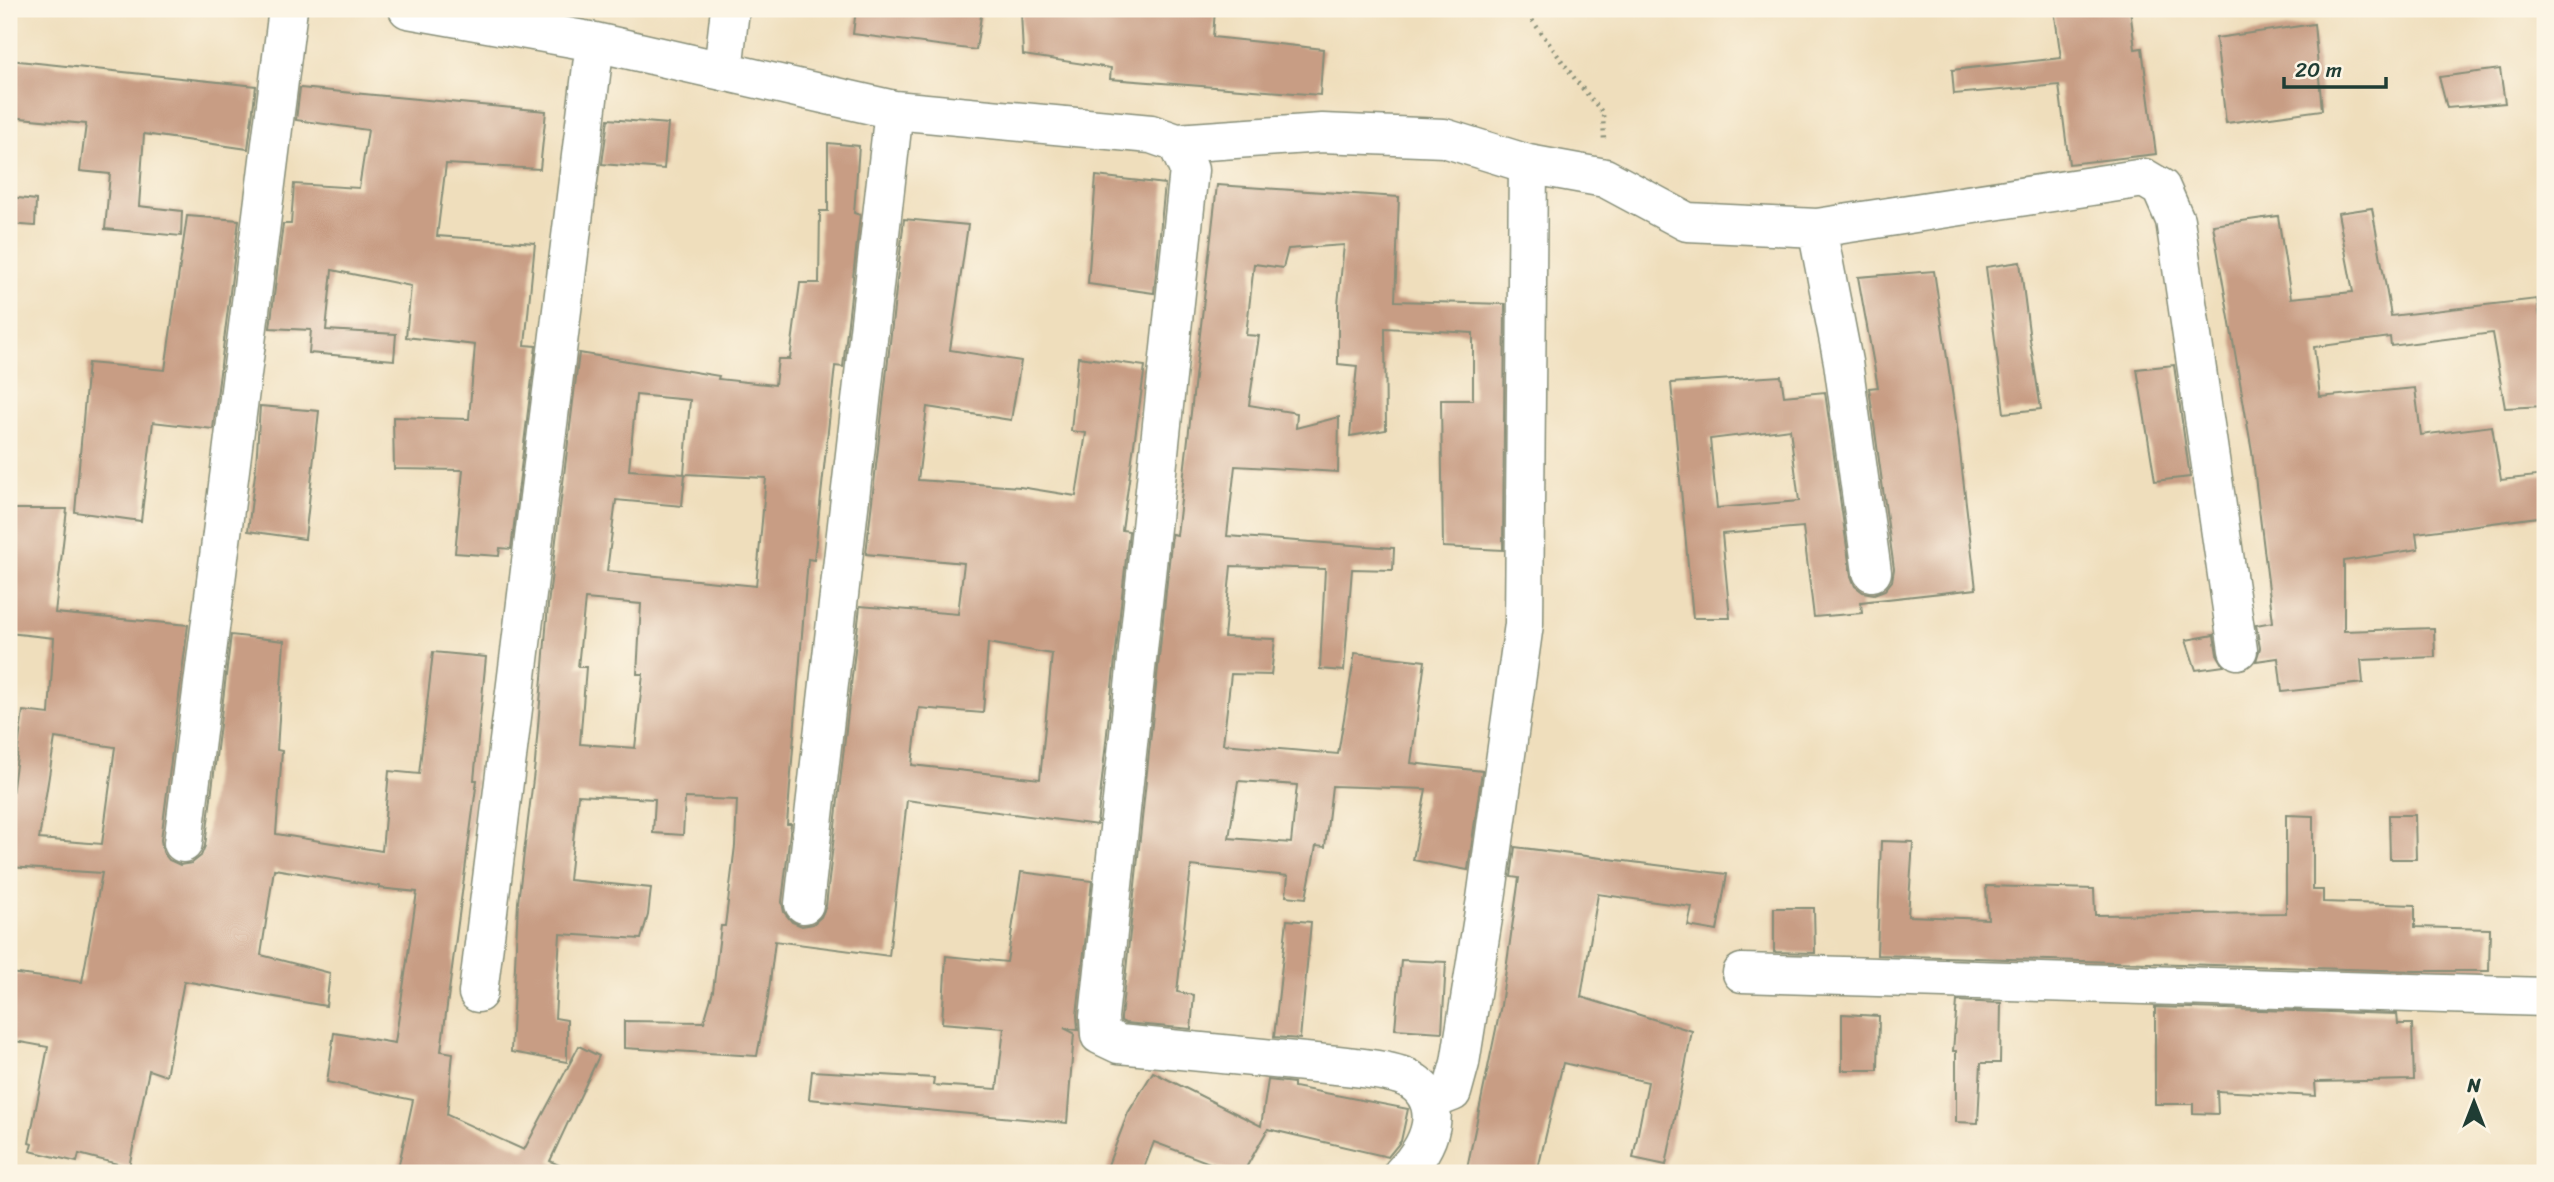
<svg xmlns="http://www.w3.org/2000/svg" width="2554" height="1182" viewBox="0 0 2554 1182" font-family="Sriracha,sans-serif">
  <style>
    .building { fill: #c89d84; fill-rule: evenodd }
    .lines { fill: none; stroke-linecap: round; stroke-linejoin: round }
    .minor-casing { stroke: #878e78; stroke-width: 41 }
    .path { stroke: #878e78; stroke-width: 4.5; stroke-dasharray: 2 5; stroke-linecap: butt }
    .minor { stroke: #fff; stroke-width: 38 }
  </style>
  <rect width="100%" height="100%" fill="#fcf5e5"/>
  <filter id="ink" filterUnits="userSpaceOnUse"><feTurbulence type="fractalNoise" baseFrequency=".0143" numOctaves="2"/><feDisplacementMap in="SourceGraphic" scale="14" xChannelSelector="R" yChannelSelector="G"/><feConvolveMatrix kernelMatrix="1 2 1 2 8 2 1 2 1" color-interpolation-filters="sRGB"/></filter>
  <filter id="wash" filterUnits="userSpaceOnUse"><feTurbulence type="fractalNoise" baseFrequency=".00686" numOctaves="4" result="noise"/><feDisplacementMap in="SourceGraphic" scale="28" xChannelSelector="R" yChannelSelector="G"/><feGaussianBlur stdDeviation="1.57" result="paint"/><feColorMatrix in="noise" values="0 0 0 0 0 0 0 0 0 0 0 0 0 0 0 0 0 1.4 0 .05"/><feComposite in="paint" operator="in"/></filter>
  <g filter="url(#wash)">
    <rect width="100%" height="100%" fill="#efdebc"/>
    <g id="blocks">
      <path class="building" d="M 856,9 L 982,9 L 976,50 L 853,34 Z
        M 1100,9 L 1215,9 L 1213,37 L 1323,49 L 1320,95 L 1110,79 L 1111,68 L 1023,55 L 1021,10 L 1100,15 Z
        M 2054,9 L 2130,9 L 2135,49 L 2142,48 L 2156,154 L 2069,164 L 2059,85 L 1954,94 L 1952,70 L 2061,58 Z
        M 2314,24 L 2322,110 L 2226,123 L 2216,38 Z
        M 9,60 L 256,86 L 248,149 L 144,134 L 139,206 L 182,211 L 181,236 L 105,229 L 110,174 L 80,171 L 86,124 L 9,117 Z
        M 2500,69 L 2505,103 L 2447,108 L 2439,77 Z
        M 300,88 L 546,111 L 540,169 L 446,164 L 437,236 L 535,243 L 525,345 L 536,346 L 511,549 L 500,548 L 499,556 L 455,553 L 463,470 L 394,469 L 393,417 L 469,419 L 475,345 L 406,337 L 411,286 L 332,270 L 326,330 L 396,334 L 394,360 L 309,353 L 311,330 L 270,328 L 283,224 L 291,224 L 294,184 L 359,188 L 368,130 L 296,120 Z
        M 608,119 L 668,124 L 664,169 L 602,164 Z
        M 828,143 L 859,146 L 854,213 L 860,215 L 843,367 L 835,366 L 814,560 L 808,559 L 787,824 L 791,824 L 782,902 L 784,912 L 792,922 L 802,926 L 813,924 L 821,917 L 826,906 L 860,606 L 958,614 L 964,563 L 866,554 L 904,219 L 968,225 L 950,350 L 1021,361 L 1011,420 L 927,407 L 918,480 L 1020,487 L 1076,496 L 1086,433 L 1071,431 L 1078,357 L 1145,366 L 1122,530 L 1129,531 L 1097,825 L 907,800 L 889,956 L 775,941 L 768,998 L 757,1056 L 624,1048 L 624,1021 L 704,1022 L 713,991 L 721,926 L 725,926 L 735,846 L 737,800 L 685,798 L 683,835 L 653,833 L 655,799 L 578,795 L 569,880 L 651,888 L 648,915 L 641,939 L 560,934 L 555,1018 L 567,1020 L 567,1062 L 511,1052 L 518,902 L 535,763 L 548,605 L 579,353 L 719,376 L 718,379 L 775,385 L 778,359 L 790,359 L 800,283 L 819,283 L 820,211 L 828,211 ZM 636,395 L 690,400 L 684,474 L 629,470 ZM 685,474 L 766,478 L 756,586 L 607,571 L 616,500 L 682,506 ZM 585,599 L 641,604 L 637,674 L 643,674 L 635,748 L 580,744 L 586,667 L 578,667 ZM 988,643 L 1052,654 L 1040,779 L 912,765 L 919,708 L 983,713 Z
        M 1096,176 L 1165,184 L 1154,293 L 1088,284 Z
        M 1217,185 L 1399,197 L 1395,301 L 1505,304 L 1503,550 L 1443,547 L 1441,400 L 1473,400 L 1473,333 L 1385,328 L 1386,430 L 1350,436 L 1357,366 L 1338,364 L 1338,304 L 1344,245 L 1288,249 L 1283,268 L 1254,264 L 1246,335 L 1259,336 L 1249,405 L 1297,413 L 1296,428 L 1339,417 L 1338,472 L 1235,466 L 1227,536 L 1394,548 L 1393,570 L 1352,569 L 1344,671 L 1320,669 L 1325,569 L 1231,566 L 1224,637 L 1275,639 L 1271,675 L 1231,674 L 1223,744 L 1338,754 L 1355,653 L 1425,661 L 1411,763 L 1482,771 L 1468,870 L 1413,860 L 1426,789 L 1332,786 L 1325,847 L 1316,846 L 1306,898 L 1286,896 L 1288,876 L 1191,866 L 1177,992 L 1194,995 L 1191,1029 L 1125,1023 L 1121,1021 L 1121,1018 L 1172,534 L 1177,535 ZM 1238,781 L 1297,785 L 1291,843 L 1229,838 Z
        M 9,197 L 36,200 L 35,226 L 9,224 Z
        M 2372,208 L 2391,316 L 2537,299 L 2545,348 L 2545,406 L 2505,408 L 2492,333 L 2391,346 L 2390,337 L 2314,347 L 2320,397 L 2415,388 L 2421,435 L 2492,426 L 2501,480 L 2545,475 L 2545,516 L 2416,533 L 2418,549 L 2344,561 L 2344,631 L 2434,628 L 2435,657 L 2361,660 L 2363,683 L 2282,692 L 2278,658 L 2256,661 L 2260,648 L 2256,625 L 2273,622 L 2252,452 L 2213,225 L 2278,216 L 2291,298 L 2353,292 L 2338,213 Z
        M 187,216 L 239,220 L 213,429 L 153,422 L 141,521 L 75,512 L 88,363 L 165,370 Z
        M 2020,262 L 2030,340 L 2041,409 L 2004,413 L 1986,267 Z
        M 1934,271 L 1956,418 L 1976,589 L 1861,602 L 1862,613 L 1814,617 L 1803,527 L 1722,534 L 1730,618 L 1693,618 L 1671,383 L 1781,376 L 1784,396 L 1825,392 L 1851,576 L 1855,586 L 1863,592 L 1874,594 L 1885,590 L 1892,581 L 1894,569 L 1869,388 L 1878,387 L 1858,277 ZM 1790,429 L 1799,501 L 1717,508 L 1710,439 Z
        M 2174,365 L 2190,477 L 2155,481 L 2137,369 Z
        M 260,406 L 319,411 L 305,539 L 248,531 L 256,466 Z
        M 9,509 L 67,509 L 55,613 L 188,625 L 161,840 L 163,852 L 169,860 L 180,865 L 192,863 L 201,856 L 205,846 L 231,635 L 284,641 L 277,750 L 282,751 L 276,834 L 382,851 L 389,771 L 419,774 L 433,652 L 486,657 L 474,780 L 477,780 L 441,1051 L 453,1053 L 447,1115 L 524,1150 L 579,1046 L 599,1056 L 550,1161 L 576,1173 L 397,1173 L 413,1100 L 327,1082 L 334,1033 L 395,1043 L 417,892 L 379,888 L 379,886 L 274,869 L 261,955 L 330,973 L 326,1006 L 184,981 L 166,1076 L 149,1070 L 129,1167 L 79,1154 L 77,1162 L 30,1151 L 32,1144 L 29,1143 L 48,1047 L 9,1040 L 9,973 L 82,982 L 102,873 L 9,867 L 9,802 L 11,802 L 23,711 L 49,714 L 54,638 L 9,633 ZM 55,738 L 115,747 L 102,844 L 39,839 Z
        M 2214,635 L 2217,654 L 2224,666 L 2196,670 L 2186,640 Z
        M 2286,815 L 2313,816 L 2313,890 L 2323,890 L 2323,902 L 2415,905 L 2415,927 L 2490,929 L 2489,971 L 2415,971 L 1877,955 L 1881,841 L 1913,842 L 1908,916 L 1988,919 L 1986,886 L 2094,889 L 2095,915 L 2286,913 Z
        M 2389,815 L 2415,815 L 2416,859 L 2390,859 Z
        M 1515,847 L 1727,874 L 1717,931 L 1688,926 L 1692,907 L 1598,894 L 1581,997 L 1692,1031 L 1666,1165 L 1633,1158 L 1648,1082 L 1563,1063 L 1537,1173 L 1466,1173 L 1501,1005 L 1519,878 L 1511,877 Z
        M 1021,872 L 1092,881 L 1077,1015 L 1078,1030 L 1064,1028 L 1074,1033 L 1067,1123 L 809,1099 L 812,1071 L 934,1078 L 933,1085 L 997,1089 L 1004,1028 L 942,1023 L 946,956 L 1007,962 Z
        M 1774,908 L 1814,908 L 1815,953 L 1774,952 Z
        M 1287,920 L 1311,922 L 1300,1039 L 1274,1037 Z
        M 1401,960 L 1446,962 L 1442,1032 L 1395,1029 Z
        M 1957,1001 L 2001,1003 L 2000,1063 L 1981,1063 L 1978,1123 L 1956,1122 L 1956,1051 L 1953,1051 Z
        M 2155,1007 L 2397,1014 L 2398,1024 L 2412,1024 L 2414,1080 L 2315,1082 L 2316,1096 L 2217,1091 L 2218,1114 L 2193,1113 L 2193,1104 L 2155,1104 Z
        M 1842,1014 L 1879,1016 L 1878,1070 L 1842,1070 Z
        M 1153,1072 L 1261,1126 L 1268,1080 L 1294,1083 L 1294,1087 L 1408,1109 L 1401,1141 L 1388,1157 L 1268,1129 L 1243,1173 L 1236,1173 L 1154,1142 L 1142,1173 L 1105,1173 L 1128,1113 Z"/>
    </g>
  </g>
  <g filter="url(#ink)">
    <use href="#blocks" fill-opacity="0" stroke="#878e78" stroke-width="2"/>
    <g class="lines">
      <defs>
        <path id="minor" d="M 408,9 L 595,42 L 894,110 L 1151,134 L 1177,143 L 1189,170 L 1099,1017 L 1100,1035 L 1119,1044 C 1184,1050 1249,1056 1315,1063 C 1336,1065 1392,1069 1409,1079 C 1449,1102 1429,1149 1403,1173
          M 723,71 L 730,9
          M 1177,143 L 1322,133 L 1444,138 L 1528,164 L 1605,178 L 1687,222 L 1817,228 L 2144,178 L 2161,188 L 2175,220 L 2238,650
          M 1817,228 L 1843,362 L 1872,572
          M 183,843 L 288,9
          M 804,904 L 894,110
          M 1742,973 L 2545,997
          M 478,993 L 595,42
          M 1429,1101 L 1452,1092 L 1460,1063 L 1486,899 L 1524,624 L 1528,164"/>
      </defs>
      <use href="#minor" class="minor-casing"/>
      <path class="path" d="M 1524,9 L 1578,83 L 1603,113 L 1604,142"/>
      <use href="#minor" class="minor"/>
    </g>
  </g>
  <rect width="2554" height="1182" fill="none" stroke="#fcf5e5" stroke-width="35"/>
  <g transform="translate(2474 1102)" stroke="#fcf5e5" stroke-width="5" paint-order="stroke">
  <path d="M0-5L12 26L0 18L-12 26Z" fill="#1f3d34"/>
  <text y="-10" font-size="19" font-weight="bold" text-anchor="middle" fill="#1f3d34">N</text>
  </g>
  <path d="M2284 77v10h102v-10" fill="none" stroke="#1f3d34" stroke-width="3.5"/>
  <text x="2295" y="77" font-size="21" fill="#1f3d34" stroke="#fcf5e5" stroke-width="5" paint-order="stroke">20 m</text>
</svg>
